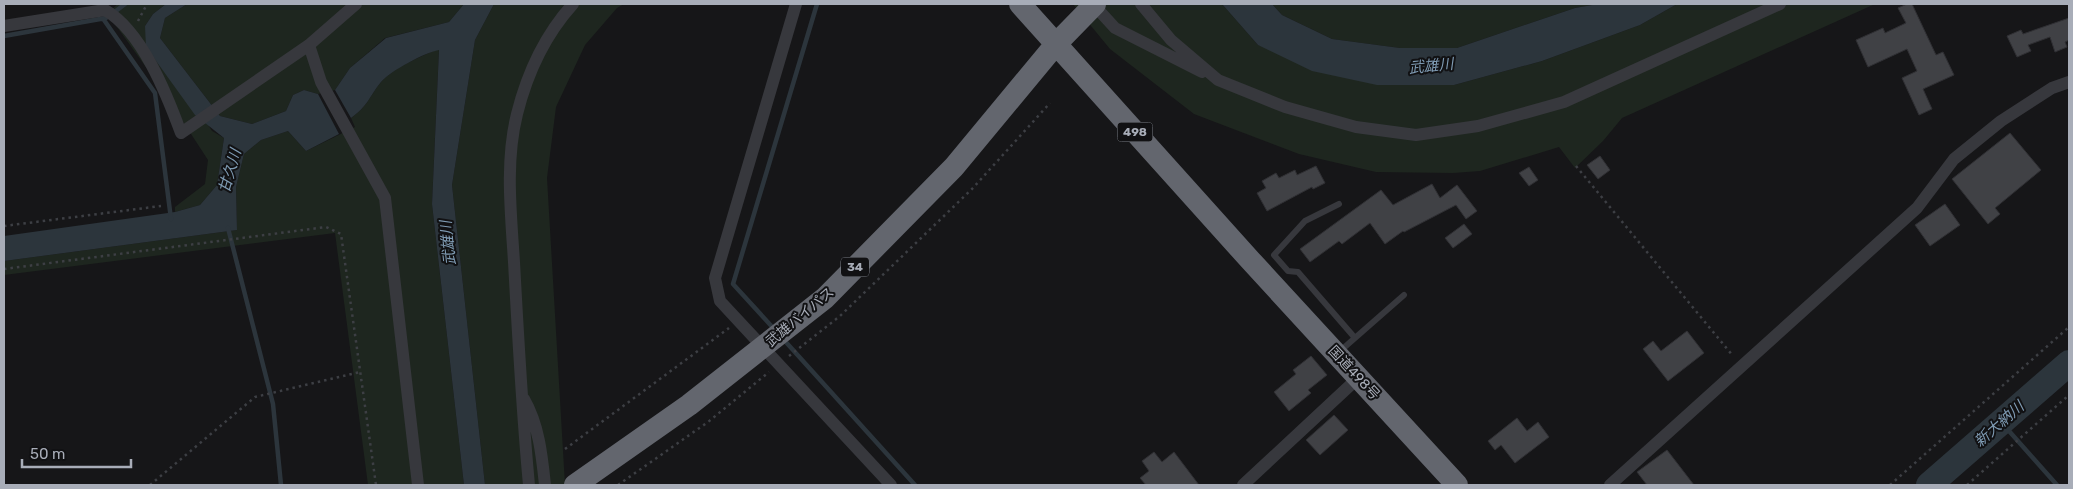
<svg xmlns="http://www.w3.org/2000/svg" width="2073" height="489" viewBox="0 0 2073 489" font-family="Rubik,'Noto Sans JP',sans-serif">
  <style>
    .green { fill: #1e261f }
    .water { fill: #2c353c }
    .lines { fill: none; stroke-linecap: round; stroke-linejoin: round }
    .stream { stroke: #2c353c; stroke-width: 4.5 }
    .river { stroke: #2c353c; stroke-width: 26 }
    .building { fill: #404145; stroke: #303034 }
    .path { stroke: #3d3f44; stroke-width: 2.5; stroke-dasharray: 2.5 4; stroke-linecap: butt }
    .lane { stroke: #37383d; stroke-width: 6 }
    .street { stroke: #37383d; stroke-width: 12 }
    .highway { stroke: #63666e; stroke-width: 22 }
    .labels { text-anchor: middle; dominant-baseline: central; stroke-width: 4; stroke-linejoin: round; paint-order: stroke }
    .shield { fill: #111113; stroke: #7b7e86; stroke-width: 1 }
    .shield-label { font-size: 12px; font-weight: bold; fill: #a8adb8 }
    .street-label { font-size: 14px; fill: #a8adb8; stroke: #111113 }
    .water-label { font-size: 15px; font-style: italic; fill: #7f9bb3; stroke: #111113 }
  </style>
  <rect width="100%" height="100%" fill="#161618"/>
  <path class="green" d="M 118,4 L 166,4 L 153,14 L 145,26 L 212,131 L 224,138 L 217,185 L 200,205 L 175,212 L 175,207 L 205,184 L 208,160 L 161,88 L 107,13 Z
    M 187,4 L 464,4 L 449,22 L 385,38 L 350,68 L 335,90 L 318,94 L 304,90 L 293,95 L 286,111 L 252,124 L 220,116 L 160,38 L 165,18 Z
    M 494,4 L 624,4 L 617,8 L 585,45 L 556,107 L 547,178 L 565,485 L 485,485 L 452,185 L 475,40 Z
    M 1073,4 L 1222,4 L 1258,45 L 1454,85 L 1542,61 L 1640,25 L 1677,4 L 1875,4 L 1622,118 L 1603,141 L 1575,168 L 1559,147 L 1480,171 L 1453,173 L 1376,172 L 1299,154 L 1194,114 L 1110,49 Z
    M 1272,4 L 1598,4 L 1575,8 L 1457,48 L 1400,48 L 1332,39 L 1282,15 Z
    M 439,49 L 432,204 L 464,485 L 368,485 L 335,233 L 4,275 L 4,261 L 237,230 L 236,187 L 244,154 L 261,140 L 288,131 L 306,151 L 355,127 L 351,118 C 368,106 369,97 381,82 C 393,68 423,55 439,49 Z"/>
  <path class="water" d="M 166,4 L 187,4 L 165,18 L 160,38 L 220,116 L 252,124 L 286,111 L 293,95 L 304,90 L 318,94 L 339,134 L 306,151 L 288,131 L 261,140 L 244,154 L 236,187 L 237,230 L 4,261 L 4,236 L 175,212 L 200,205 L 217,185 L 224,138 L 195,115 L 146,47 L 145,26 L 153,14 Z
    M 464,4 L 494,4 L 475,40 L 452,185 L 485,485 L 464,485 L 432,204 L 439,50 C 424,53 392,70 381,82 C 369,97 368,106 351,118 L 335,90 L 350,68 L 386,38 L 449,22 Z
    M 1222,4 L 1272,4 L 1282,15 L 1332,39 L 1400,48 L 1457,48 L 1575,8 L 1598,4 L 1677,4 L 1640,25 L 1542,61 L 1454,85 L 1377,85 L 1312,71 L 1258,45 Z"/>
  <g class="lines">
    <path class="stream" d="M 112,14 L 125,4
      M 104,20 L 155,93 L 171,219
      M 4,36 L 106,18
      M 228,228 L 273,404 L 281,485
      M 775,330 L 733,284 L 817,4
      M 784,340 L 915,485
      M 2001,422 L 2057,485"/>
    <path class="river" d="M 1929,485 L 2069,363"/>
  </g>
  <path class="building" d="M 1907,4 L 1912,4 L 1936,55 L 1943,52 L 1954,75 L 1923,89 L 1932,109 L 1919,115 L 1902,78 L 1917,71 L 1907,49 L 1868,67 L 1856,40 L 1883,28 L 1885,33 L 1906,23 L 1898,8 Z
    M 2069,18 L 2069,40 L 2065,42 L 2067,47 L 2055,52 L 2050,37 L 2028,45 L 2031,51 L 2017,57 L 2007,36 L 2021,30 L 2023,34 Z
    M 2010,133 L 2041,170 L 1995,208 L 2000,214 L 1988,224 L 1952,179 Z
    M 1600,156 L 1610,170 L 1598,179 L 1587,165 Z
    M 1316,166 L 1325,183 L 1313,189 L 1312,187 L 1267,211 L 1257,193 L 1266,188 L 1262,181 L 1276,173 L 1279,178 L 1295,170 L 1297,175 Z
    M 1529,167 L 1538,180 L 1529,186 L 1519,173 Z
    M 1432,184 L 1440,198 L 1457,185 L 1477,211 L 1466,219 L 1456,205 L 1404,232 L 1403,231 L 1385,244 L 1370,223 L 1342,244 L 1339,241 L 1310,262 L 1300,249 L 1381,190 L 1393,205 Z
    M 1945,204 L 1960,225 L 1930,246 L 1915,225 Z
    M 1464,224 L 1472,234 L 1453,248 L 1445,238 Z
    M 1687,331 L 1704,353 L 1668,381 L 1643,349 L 1653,341 L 1661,351 Z
    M 1311,356 L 1327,375 L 1308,390 L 1311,393 L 1289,411 L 1274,392 L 1296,374 L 1293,370 Z
    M 1334,415 L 1348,430 L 1320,455 L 1306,440 Z
    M 1517,418 L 1527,431 L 1538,422 L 1549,437 L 1515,463 L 1501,445 L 1495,450 L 1488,441 Z
    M 1667,450 L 1694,485 L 1647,485 L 1637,472 Z
    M 1154,452 L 1162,462 L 1174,452 L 1199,485 L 1146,485 L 1140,478 L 1149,471 L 1142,461 Z"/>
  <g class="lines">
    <path class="path" d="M 138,21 L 147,4
      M 1576,166 L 1733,356
      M 4,226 L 161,206
      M 4,269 L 326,227 L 341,234 L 376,485
      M 789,356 L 840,316 L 972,189 L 1050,103
      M 565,449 L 729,328
      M 150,485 L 255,397 L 360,372
      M 618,485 L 708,422 L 769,372
      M 1890,485 L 2069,327
      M 1967,485 L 2069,395"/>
    <path class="lane" d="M 1339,204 L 1305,221 L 1274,255 L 1288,271 L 1298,272 L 1355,338
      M 1339,352 L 1404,295"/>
    <path class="street" d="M 796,4 L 715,278 L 720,301 L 891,485
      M 1093,4 L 1115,28 L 1202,72
      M 1141,4 L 1171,40 L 1218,80 L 1285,107 L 1356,127 L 1416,135 L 1478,126 L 1564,102 L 1780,4
      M 4,26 L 105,10 C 142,31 167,95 181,133 L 309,45 L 356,4
      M 309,45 L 321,82 L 385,198 L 418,485
      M 524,399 C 539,425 542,456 545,485
      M 529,485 C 522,411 518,336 514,262 C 511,214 505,162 517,114 C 527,74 545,35 573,4
      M 1243,485 L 1358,378
      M 1610,485 L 1917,208 L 1954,159 L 2001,121 L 2052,88 L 2069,82"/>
    <path class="highway" d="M 1020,4 L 1251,261 L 1457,485
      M 575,485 L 689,405 L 825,298 L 954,167 L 1056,44 L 1095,4"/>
  </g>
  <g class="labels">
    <g class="shield">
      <rect x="1117.5" y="122.5" width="35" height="19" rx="4"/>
      <rect x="841" y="257.5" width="28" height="19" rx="4"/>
    </g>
    <g class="shield-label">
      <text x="1135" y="132">498</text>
      <text x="855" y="267">34</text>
    </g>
    <g class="street-label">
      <text transform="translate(800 317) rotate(-40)">武雄バイパス</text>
      <text transform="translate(1354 373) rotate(47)">国道498号</text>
    </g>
    <g class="water-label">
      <text transform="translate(1431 66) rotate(-6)">武雄川</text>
      <text transform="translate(230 171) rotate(-74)">甘久川</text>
      <text transform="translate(448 243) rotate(-96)">武雄川</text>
      <text transform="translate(1999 424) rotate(-41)">新大納川</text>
    </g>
  </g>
  <rect width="2073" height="489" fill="none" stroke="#a8adb8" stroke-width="10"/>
  <path d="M22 459v8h109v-8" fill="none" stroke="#a8adb8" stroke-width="2.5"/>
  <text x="30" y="459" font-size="15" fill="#a8adb8" stroke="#111113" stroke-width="4" paint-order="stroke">50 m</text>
</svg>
